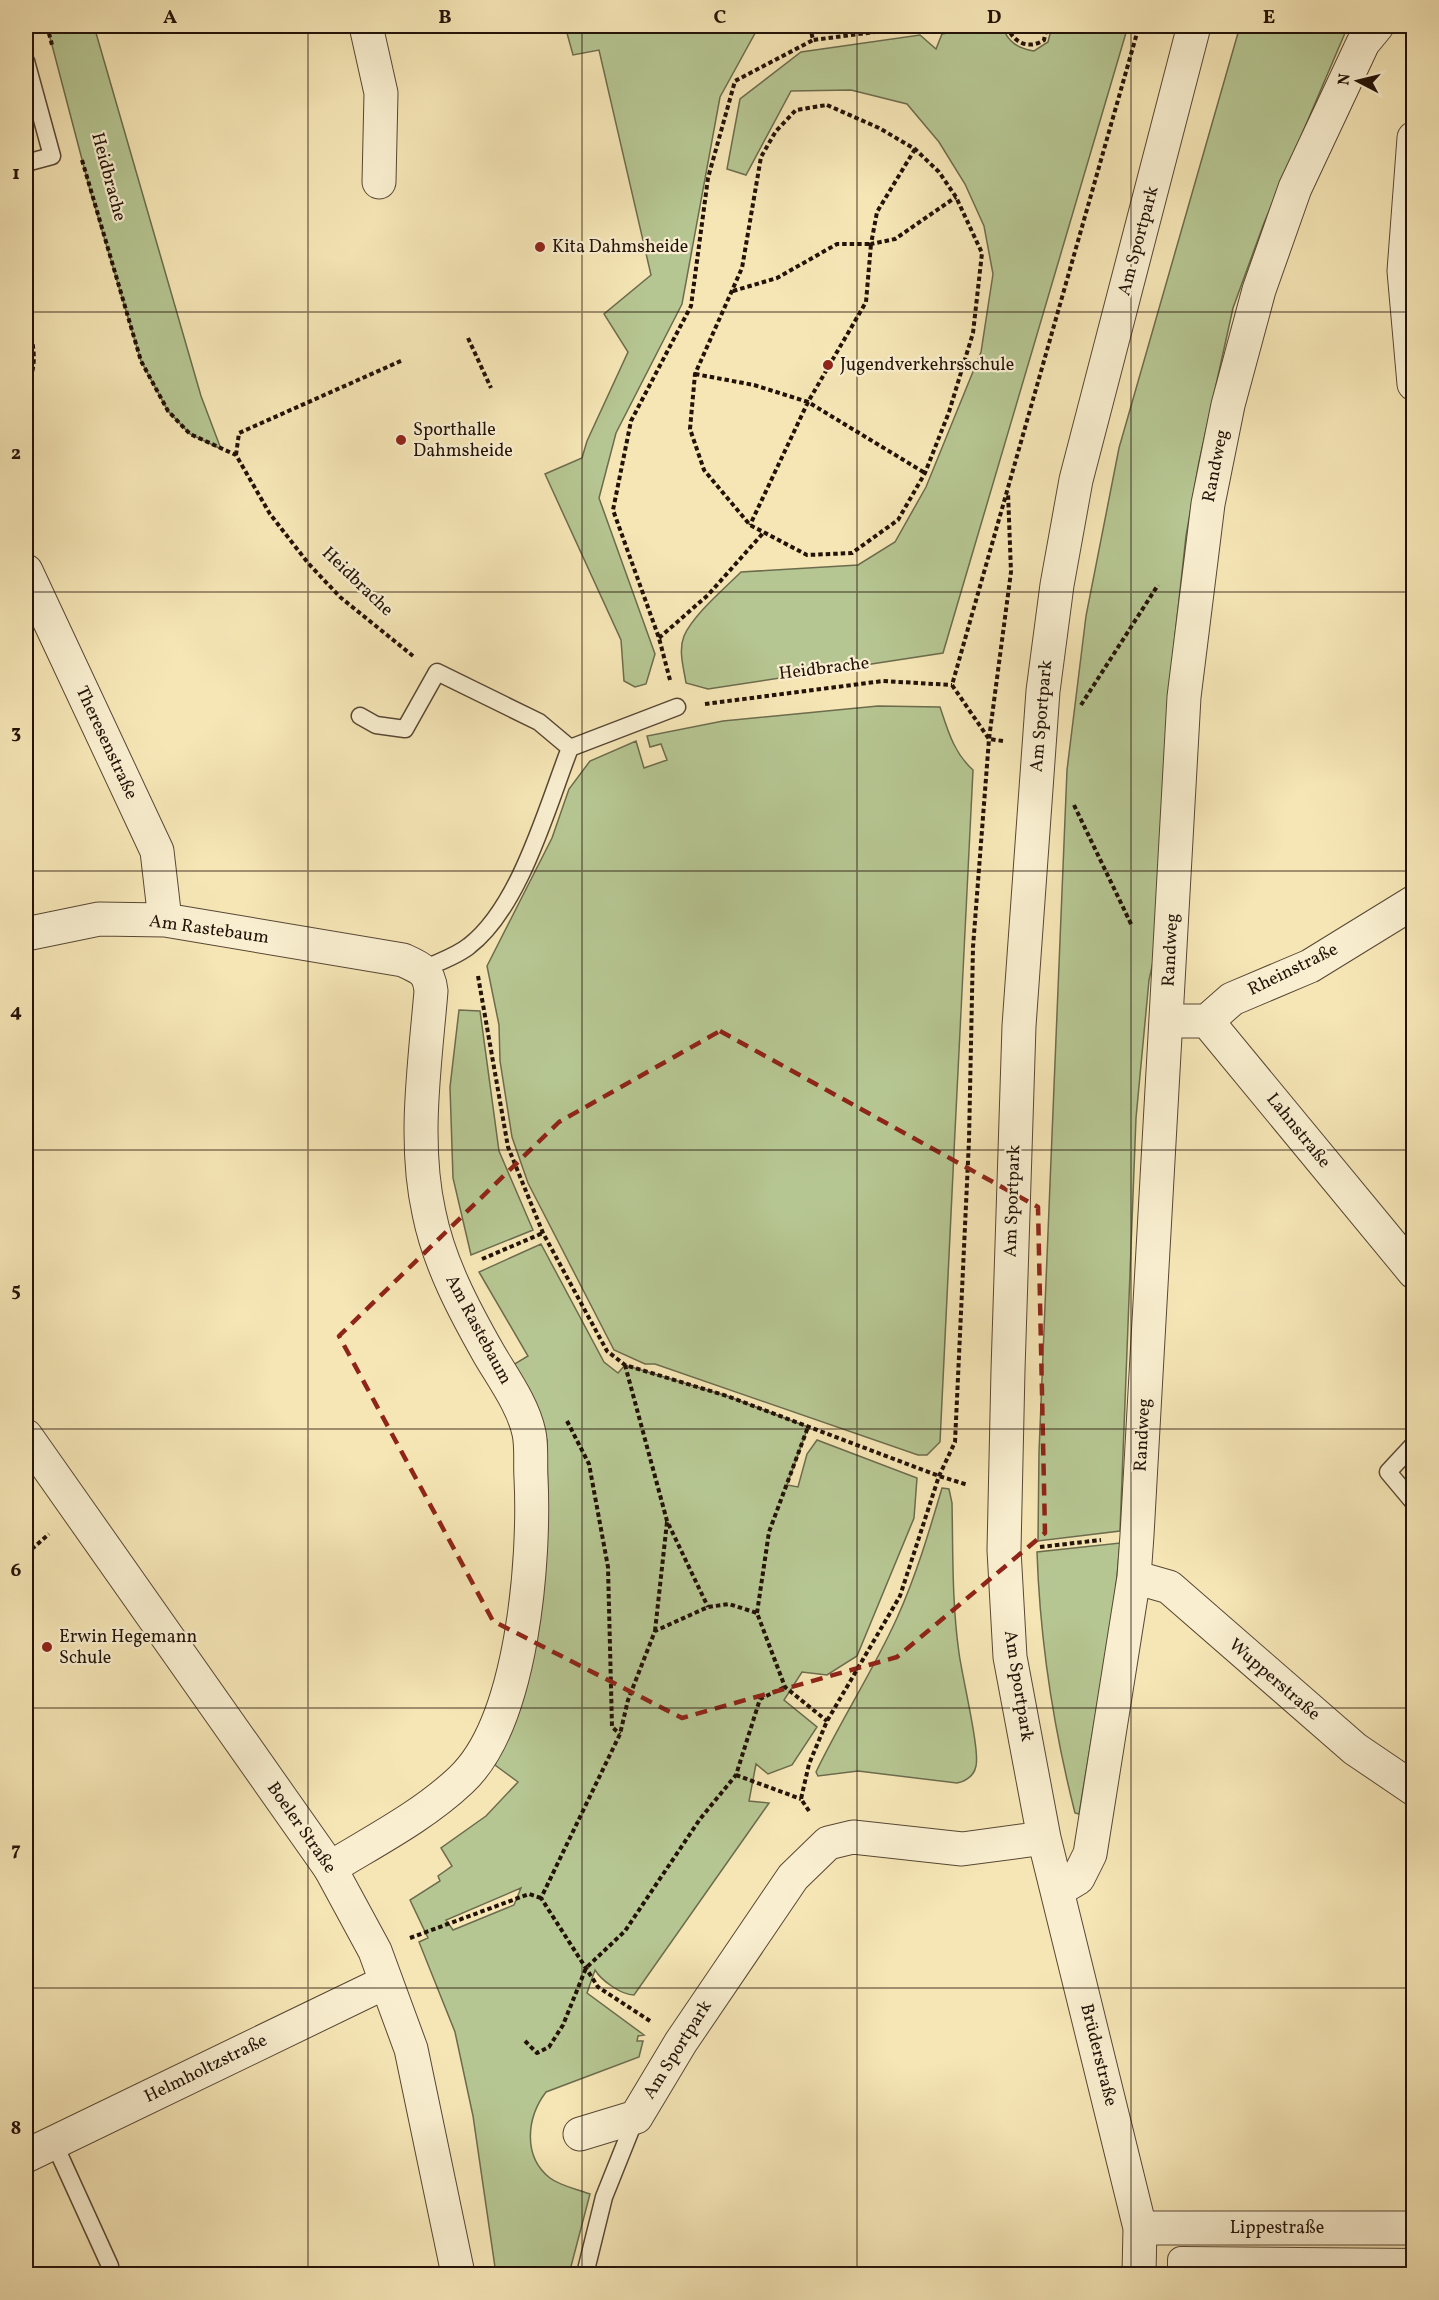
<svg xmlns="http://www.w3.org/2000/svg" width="1439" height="2300" viewBox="0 0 1439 2300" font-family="Vollkorn,serif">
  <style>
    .green { fill: #b6c692; stroke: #6c6c4d; stroke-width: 1.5; fill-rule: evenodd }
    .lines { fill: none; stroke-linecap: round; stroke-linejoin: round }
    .service-casing { stroke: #584734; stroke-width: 19 }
    .pedestrian-casing { stroke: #584734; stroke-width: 28 }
    .minor-casing { stroke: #584734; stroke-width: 35 }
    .tertiary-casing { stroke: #584734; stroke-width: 35 }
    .path { stroke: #231208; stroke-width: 4; stroke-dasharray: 4.5 3; stroke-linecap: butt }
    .service { stroke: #f9efd0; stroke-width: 16 }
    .pedestrian { stroke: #f9efd0; stroke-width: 26 }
    .minor { stroke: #f9efd0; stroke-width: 33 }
    .tertiary { stroke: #f9efd0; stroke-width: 33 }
    .marked { fill: none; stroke: #8f2418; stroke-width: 4.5; stroke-dasharray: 12 8; stroke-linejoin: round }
    .grid { fill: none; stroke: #231208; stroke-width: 1.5; stroke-opacity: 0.55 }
    .poi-dot { fill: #8f2418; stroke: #f9efd0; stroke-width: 2 }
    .labels { text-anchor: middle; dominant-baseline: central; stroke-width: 4.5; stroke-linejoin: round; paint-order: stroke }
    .street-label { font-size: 18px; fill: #231208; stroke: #f9efd0 }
    .poi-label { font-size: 18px; fill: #231208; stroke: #f9efd0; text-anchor: start }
    .neatline { fill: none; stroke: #231208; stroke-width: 2 }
    .grid-label { font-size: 20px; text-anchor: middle; font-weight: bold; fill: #231208 }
  </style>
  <rect width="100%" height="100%" fill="#f6e6b6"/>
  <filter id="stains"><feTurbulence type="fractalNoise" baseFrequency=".00333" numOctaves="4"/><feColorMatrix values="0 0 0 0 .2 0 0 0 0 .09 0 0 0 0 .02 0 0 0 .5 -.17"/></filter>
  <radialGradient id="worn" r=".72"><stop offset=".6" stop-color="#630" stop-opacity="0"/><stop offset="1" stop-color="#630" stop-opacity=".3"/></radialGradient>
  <path class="green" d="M 47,26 L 94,26 L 201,396 L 221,449 L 190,434 L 168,411 L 141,361 L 90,190 Z
    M 565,26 L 759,26 L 720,97 L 682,304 L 616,433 L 599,498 L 655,654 L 646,684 L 635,687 L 624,681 L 621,640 L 545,474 L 582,458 L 587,441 L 628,352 L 604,314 L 651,275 L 599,50 L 573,55 Z
    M 989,26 L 1002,26 C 1008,42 1017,48 1034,51 L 1048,42 L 1052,26 L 1128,26 L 943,653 L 708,689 L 686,683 C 684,669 678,651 684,636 C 693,615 725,588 741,572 L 858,565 L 895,542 L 926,487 L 981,352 L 993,274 L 984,226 L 965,184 L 939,142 L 907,104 L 851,90 L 791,91 L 746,175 L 727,169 L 740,99 L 801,52 L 920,35 L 936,49 L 942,34 Z
    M 1240,26 L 1348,26 L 1264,223 L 1233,308 L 1199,462 L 1186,536 L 1171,673 L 1155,953 L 1149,980 L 1136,1118 L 1120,1531 L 1038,1541 L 1039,1452 L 1067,770 L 1086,616 L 1119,448 Z
    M 878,706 L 940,707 C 948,731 954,753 973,770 C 960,994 952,1218 940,1442 L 927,1455 L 918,1455 L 655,1364 L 645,1364 L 614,1350 L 528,1183 L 512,1137 L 500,1061 L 499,1025 L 487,966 L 552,838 L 569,789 L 590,761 L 636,741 L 644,768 L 667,760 L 661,744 L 650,747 L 647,736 L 723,721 Z
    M 459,1010 L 480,1011 L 499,1151 L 533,1230 L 471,1255 L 453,1178 L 450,1087 Z
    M 541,1244 L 604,1362 L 618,1373 L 625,1365 L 727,1396 L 808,1427 L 787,1485 L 798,1487 L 807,1454 L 817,1440 L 917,1478 L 914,1518 L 857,1656 L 827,1675 L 802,1672 L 784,1700 L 817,1727 L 792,1765 L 768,1774 L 756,1764 L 749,1801 L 769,1803 L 634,1995 C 621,1995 601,1980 595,1970 L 587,1993 L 644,2035 L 638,2036 L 637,2041 L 643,2041 L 639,2057 L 546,2092 C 527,2117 522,2156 550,2178 C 560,2186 577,2189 590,2194 L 569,2274 L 496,2274 L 473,2116 L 455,2032 L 419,1942 L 428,1938 L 410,1900 L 440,1881 L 438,1876 L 452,1866 L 441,1848 L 486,1816 L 518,1782 L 495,1765 L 525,1693 L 541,1599 L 548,1524 L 547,1440 L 513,1365 L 528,1356 L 479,1272 ZM 521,1888 L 514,1905 L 453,1930 L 446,1920 Z
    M 942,1488 L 949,1489 L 952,1503 C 953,1553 952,1604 959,1653 C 962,1676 980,1750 976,1766 C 974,1776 966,1781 957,1783 L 858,1771 L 818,1776 L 816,1772 C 841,1720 873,1671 897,1618 C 916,1576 929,1532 942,1488 Z
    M 1120,1543 L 1115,1598 L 1079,1814 L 1075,1813 C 1053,1726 1040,1643 1037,1552 Z"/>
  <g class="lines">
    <defs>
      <path id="service" d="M 26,61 L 52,156 L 26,163
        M 360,716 L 376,725 L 405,729 L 437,672 L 539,722 L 570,748
        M 570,748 L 677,707
        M 424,969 C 438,962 457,956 469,946 C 520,907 547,807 570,748
        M 1414,1444 L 1388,1472 L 1414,1503
        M 54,2143 L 110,2266
        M 585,2274 L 604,2197 L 636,2117"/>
      <path id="pedestrian" d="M 1181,2274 L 1181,2260 L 1414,2262"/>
      <path id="minor" d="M 366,26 L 381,93 L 379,182
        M 1414,138 L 1404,271 L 1414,384
        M 26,571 L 157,851 L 165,920
        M 26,934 L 99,919 L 165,920 L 403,960 C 421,968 429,971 431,991 C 425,1064 413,1141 429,1213 C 439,1263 464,1310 489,1354 C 503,1378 523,1405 529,1433 C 532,1447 530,1464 531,1478 C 535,1559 523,1722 461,1780 C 423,1816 374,1841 330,1868
        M 1167,1021 L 1207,1021 L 1414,1272
        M 1207,1021 L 1232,999 L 1310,966 L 1414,902
        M 1134,1577 L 1169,1587 L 1355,1749 L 1414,1789
        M 1058,1890 L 1078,1878 L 1090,1854 L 1134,1577 L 1137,1535 L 1184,697 L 1208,504 L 1228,405 L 1259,290 L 1295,188 L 1363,43 L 1377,26
        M 580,2134 L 636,2117 L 681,2042 L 793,1877 L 828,1843 L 853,1837 L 962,1849 L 1044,1838
        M 26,2156 L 386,1982
        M 1140,2228 L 1414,2228
        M 1139,2274 L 1140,2228 L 1044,1838 L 1010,1657 L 1004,1550 L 1008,1370 L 1019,1026 L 1043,691 L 1057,585 L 1076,480 L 1194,26"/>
      <path id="tertiary" d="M 26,1436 L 330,1868 L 375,1951 L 411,2049 L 458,2274"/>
    </defs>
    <use href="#service" class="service-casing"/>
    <use href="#pedestrian" class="pedestrian-casing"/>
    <use href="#minor" class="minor-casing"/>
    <use href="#tertiary" class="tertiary-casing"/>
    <path class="path" d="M 47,26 L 52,45
      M 810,26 L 813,40 L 921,26
      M 1007,26 C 1013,43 1029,50 1044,40 L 1047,26
      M 827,105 L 879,128 L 915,149 L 939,172 L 956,197 L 982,253 L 973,333 L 949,412 L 925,473 L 898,520 L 852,553 L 807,555 L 750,525 L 704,470 L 690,429 L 695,374 L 742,268 L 761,157 L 776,131 L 796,110 Z
      M 915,149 L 877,212 L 871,244 L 895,239 L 956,197
      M 82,160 L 141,361 L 168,411 L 190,434 L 236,455 L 270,514 L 308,563 L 340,597 L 413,656
      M 733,291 L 777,278 L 837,244 L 871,244 L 866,302 L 808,402 L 750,525
      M 26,315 C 32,339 40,364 26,386
      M 468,338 L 491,388
      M 695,374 L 754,385 L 808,402 L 925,473
      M 236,455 L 239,433 L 403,360
      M 659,638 L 708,595 L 764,532
      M 670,680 L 659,638 L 613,510 L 631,421 L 691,306 L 708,178 L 735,81 L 813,40
      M 705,704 L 883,681 L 952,685
      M 1081,705 L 1158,585
      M 1003,741 L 989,739 L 952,685 L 1139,26
      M 1074,805 L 1132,926
      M 478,976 L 508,1147 L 543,1233 L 607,1351 L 625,1365 L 727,1396 L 939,1476 L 968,1485
      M 482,1259 L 543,1233
      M 625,1365 L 667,1521 L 708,1607
      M 567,1421 L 589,1464 L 608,1567 L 612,1727 L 620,1734
      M 1040,1547 L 1101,1540
      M 26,1554 L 49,1534
      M 26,1606 L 31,1619 L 26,1623
      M 757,1613 L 769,1532 L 808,1427
      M 655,1631 L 667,1522
      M 736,1775 L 801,1799
      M 809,1811 L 801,1799 L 809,1764 L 827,1721 L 900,1596 L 939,1476 L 955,1442 L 969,1140 L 973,947 L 989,739 L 1011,572 L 1008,492
      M 410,1938 L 529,1894 L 541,1898
      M 650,2021 L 598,1987 L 541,1898 L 620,1734 L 628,1700 L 655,1631 L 708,1607 L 729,1604 L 757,1613 L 785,1687 L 827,1721
      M 525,2041 L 537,2053 L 549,2047 L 563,2025 L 586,1968 L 625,1931 L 700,1819 L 736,1775 L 760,1699 L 785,1687"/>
    <use href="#service" class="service"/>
    <use href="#pedestrian" class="pedestrian"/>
    <use href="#minor" class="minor"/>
    <use href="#tertiary" class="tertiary"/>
  </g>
  <path class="marked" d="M 720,1031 L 1038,1207 L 1045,1533 L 897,1657 L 682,1718 L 493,1621 L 339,1336 L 559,1122 Z"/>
  <path class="grid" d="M 308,26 L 308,2274M 582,26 L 582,2274M 857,26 L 857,2274M 1131,26 L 1131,2274M 26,312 L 1414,312M 26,592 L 1414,592M 26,871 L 1414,871M 26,1150 L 1414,1150M 26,1429 L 1414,1429M 26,1708 L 1414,1708M 26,1988 L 1414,1988"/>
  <g class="poi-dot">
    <circle cx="540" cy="247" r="6"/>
    <circle cx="828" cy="365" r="6"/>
    <circle cx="401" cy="440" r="6"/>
    <circle cx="47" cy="1647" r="6"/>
  </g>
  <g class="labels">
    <g class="street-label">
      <text transform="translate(108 177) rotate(75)">Heidbrache</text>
      <text transform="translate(1139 241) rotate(-75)">Am Sportpark</text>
      <text transform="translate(1216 466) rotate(-79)">Randweg</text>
      <text transform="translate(357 582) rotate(44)">Heidbrache</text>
      <text transform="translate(824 669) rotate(-7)">Heidbrache</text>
      <text transform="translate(1042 716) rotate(-85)">Am Sportpark</text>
      <text transform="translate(106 743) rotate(65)">Theresenstraße</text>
      <text transform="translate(209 930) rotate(8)">Am Rastebaum</text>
      <text transform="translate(1171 950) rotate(-87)">Randweg</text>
      <text transform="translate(1293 970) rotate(-26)">Rheinstraße</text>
      <text transform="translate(1298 1131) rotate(51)">Lahnstraße</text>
      <text transform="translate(1013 1201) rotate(-88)">Am Sportpark</text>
      <text transform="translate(478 1330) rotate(62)">Am Rastebaum</text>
      <text transform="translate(1143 1435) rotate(-87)">Randweg</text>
      <text transform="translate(1274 1680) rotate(41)">Wupperstraße</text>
      <text transform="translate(1018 1686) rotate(81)">Am Sportpark</text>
      <text transform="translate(301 1828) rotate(55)">Boeler Straße</text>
      <text transform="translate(678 2050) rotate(-58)">Am Sportpark</text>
      <text transform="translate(1098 2055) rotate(76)">Brüderstraße</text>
      <text transform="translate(206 2069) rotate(-26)">Helmholtzstraße</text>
      <text x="1277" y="2228">Lippestraße</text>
    </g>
    <g class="poi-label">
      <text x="552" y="247">Kita Dahmsheide</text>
      <text x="840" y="365">Jugendverkehrsschule</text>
      <text x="413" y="430">Sporthalle<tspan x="413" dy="21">Dahmsheide</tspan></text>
      <text x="59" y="1637">Erwin Hegemann<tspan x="59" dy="21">Schule</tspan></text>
    </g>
  </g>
  <rect width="1439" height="2300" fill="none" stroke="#f6e6b6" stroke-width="66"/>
  <g transform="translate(1358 81) rotate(277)" stroke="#f9efd0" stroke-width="4.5" paint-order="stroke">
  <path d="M0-4.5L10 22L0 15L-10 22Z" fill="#231208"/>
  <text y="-9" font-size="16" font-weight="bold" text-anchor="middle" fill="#231208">N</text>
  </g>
  <rect x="33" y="33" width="1373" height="2234" class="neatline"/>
  <g class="grid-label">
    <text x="170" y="23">A</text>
    <text x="445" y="23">B</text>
    <text x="720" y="23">C</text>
    <text x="994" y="23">D</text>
    <text x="1269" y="23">E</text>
    <text x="16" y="179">1</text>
    <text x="16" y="459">2</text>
    <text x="16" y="738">3</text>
    <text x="16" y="1017">4</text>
    <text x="16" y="1296">5</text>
    <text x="16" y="1576">6</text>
    <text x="16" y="1855">7</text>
    <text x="16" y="2134">8</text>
  </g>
  <rect width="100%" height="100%" filter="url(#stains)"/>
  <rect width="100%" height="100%" fill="url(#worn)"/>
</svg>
